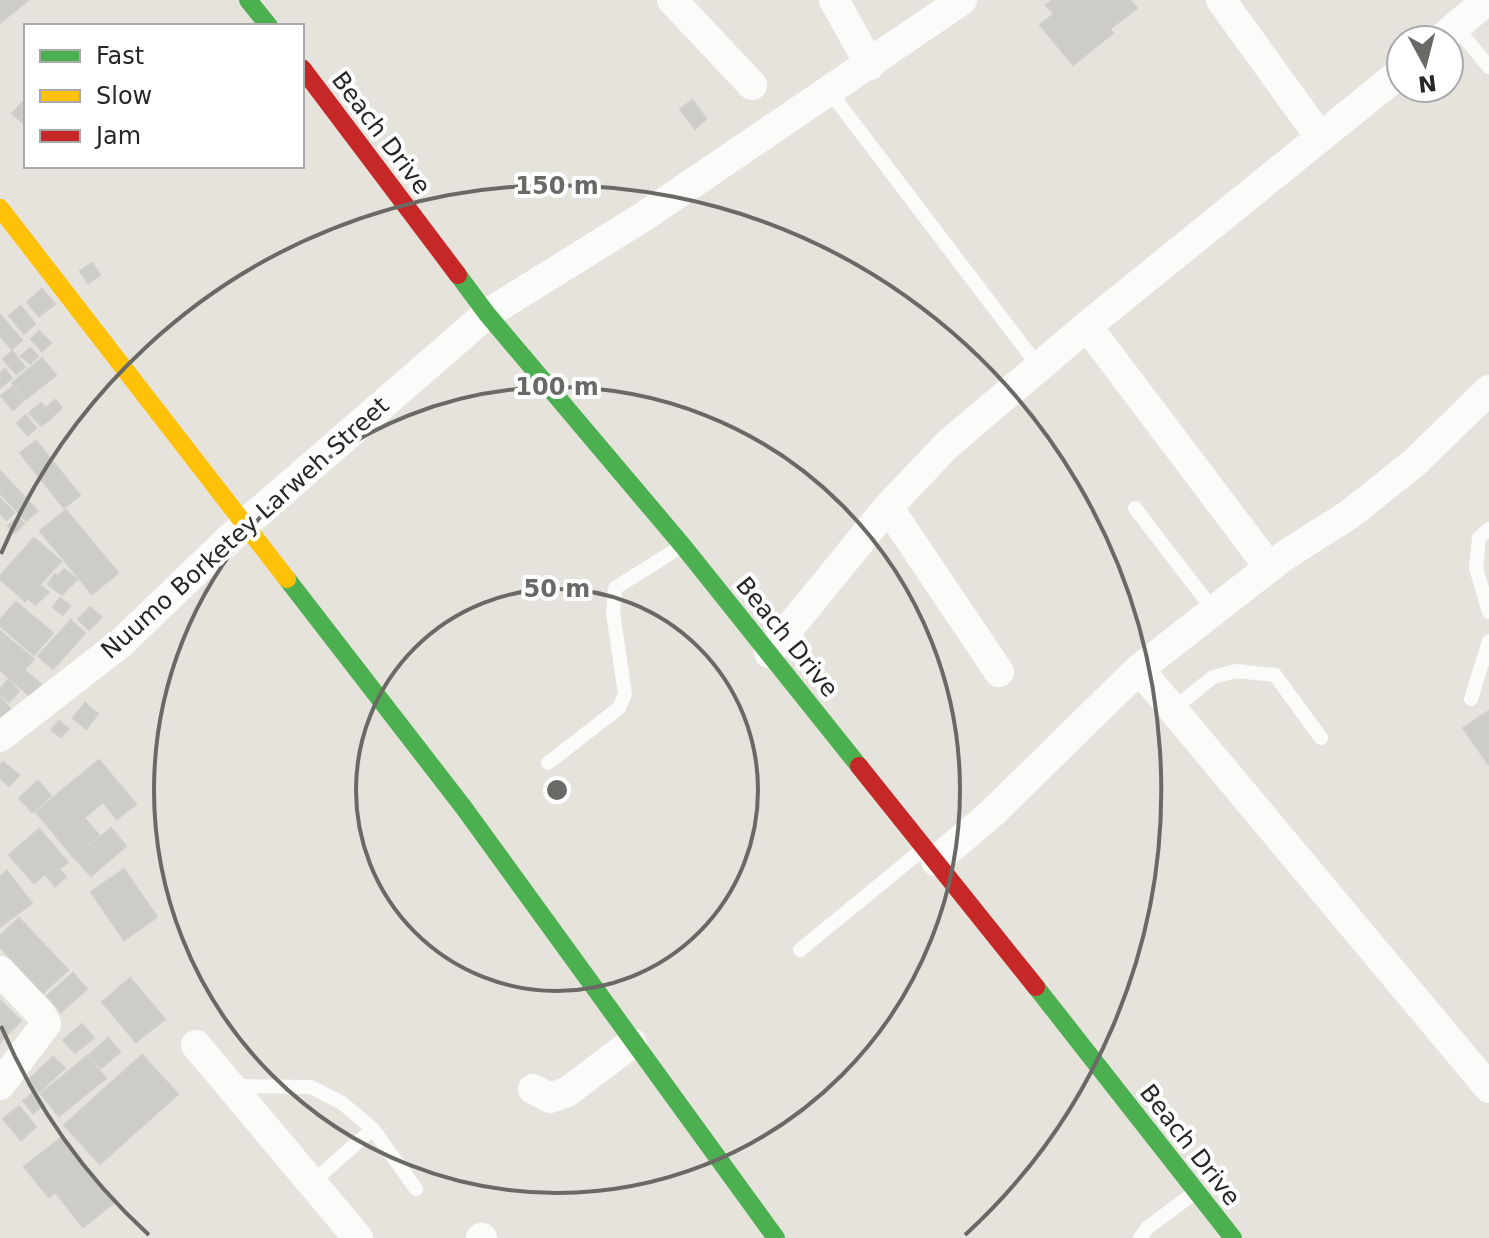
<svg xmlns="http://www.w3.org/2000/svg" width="1489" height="1238" viewBox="0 0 1489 1238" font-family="'DejaVu Sans',sans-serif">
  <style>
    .building { fill: #ceccc7; stroke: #d0cec9; stroke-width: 2 }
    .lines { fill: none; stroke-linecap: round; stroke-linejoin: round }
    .lane { stroke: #fbfbfa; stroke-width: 14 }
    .street { stroke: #fbfbfa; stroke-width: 30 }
    .fast { stroke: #4caf50; stroke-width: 18 }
    .slow { stroke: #ffc107; stroke-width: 18 }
    .jam { stroke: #c62828; stroke-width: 18 }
    .ring { fill: none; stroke: #6a6966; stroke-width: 4 }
    .labels { text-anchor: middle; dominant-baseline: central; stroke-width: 8; stroke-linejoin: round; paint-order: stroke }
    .street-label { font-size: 24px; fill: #272727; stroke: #fff }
    .centre { fill: #6a6966; stroke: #fff; stroke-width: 4 }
    .ring-label { font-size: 24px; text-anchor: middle; font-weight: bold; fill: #6a6966; stroke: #fff; stroke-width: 8; stroke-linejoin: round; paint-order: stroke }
  </style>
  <rect width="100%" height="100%" fill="#e5e3dc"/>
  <path class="building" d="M 0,0 L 28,0 L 0,23 Z
    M 1053,0 L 1130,0 L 1137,8 L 1110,29 L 1113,33 L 1073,65 L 1040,25 L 1054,14 L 1046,5 Z
    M 26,99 L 26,126 L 12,113 Z
    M 693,100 L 706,119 L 695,129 L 680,109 Z
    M 92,263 L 100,275 L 88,283 L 80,271 Z
    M 42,289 L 55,304 L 39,316 L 27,302 Z
    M 21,306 L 35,324 L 24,334 L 9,316 Z
    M 0,315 L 22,340 L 12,349 L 0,336 Z
    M 39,331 L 51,343 L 42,351 L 31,339 Z
    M 30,348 L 38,356 L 30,364 L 21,356 Z
    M 12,351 L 25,367 L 16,374 L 3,359 Z
    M 42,358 L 56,375 L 26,399 L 12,383 Z
    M 5,369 L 12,378 L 1,387 L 0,373 Z
    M 12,387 L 24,400 L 13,410 L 1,396 Z
    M 55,400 L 62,408 L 54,415 L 47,407 Z
    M 41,403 L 53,417 L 41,426 L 29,413 Z
    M 26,415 L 36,428 L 28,435 L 17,423 Z
    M 36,441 L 80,495 L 64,508 L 20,453 Z
    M 0,471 L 38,511 L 26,521 L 0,493 Z
    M 0,498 L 14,513 L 6,520 L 0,513 Z
    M 66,510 L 118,573 L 92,594 L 40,531 Z
    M 18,517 L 24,524 L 14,533 L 8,526 Z
    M 34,538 L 61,561 L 25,601 L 0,579 L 0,576 Z
    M 64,569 L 77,579 L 72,585 L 59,575 Z
    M 55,574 L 70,586 L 62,595 L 48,584 Z
    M 41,586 L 49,592 L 35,605 L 29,599 Z
    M 60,598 L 70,606 L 63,615 L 53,607 Z
    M 16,602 L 53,633 L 34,655 L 0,626 L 0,620 Z
    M 90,607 L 102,617 L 89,630 L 78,619 Z
    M 71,620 L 85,633 L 53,669 L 38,656 Z
    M 0,631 L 34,659 L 24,670 L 41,684 L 30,696 L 0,670 Z
    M 8,680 L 19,691 L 9,702 L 0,694 L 0,689 Z
    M 0,697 L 12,711 L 0,721 Z
    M 85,703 L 98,714 L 86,729 L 73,718 Z
    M 1489,711 L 1489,763 L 1488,764 L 1463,728 Z
    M 59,721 L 69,729 L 61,737 L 51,730 Z
    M 99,760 L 136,804 L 117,819 L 103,802 L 84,818 L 99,835 L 73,857 L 36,812 Z
    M 3,762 L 19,775 L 9,786 L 0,778 L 0,765 Z
    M 38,781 L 51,796 L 32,812 L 19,798 Z
    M 111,828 L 126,846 L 91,876 L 75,858 Z
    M 39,829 L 68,862 L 59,869 L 66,877 L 55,886 L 45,874 L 34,883 L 9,855 Z
    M 124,869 L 157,917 L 124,940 L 91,892 Z
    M 7,871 L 32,903 L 1,926 L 0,876 Z
    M 19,918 L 68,970 L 43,993 L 0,947 L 0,936 Z
    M 73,973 L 87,989 L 61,1012 L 47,996 Z
    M 130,978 L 165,1019 L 136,1042 L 102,1002 Z
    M 0,1000 L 21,1021 L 0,1042 Z
    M 82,1024 L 94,1038 L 75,1053 L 63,1040 Z
    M 108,1038 L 120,1052 L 101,1068 L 89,1055 Z
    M 142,1055 L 178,1094 L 100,1164 L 64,1125 Z
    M 87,1056 L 106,1078 L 59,1116 L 41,1094 Z
    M 53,1057 L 65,1068 L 39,1092 L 28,1080 Z
    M 34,1092 L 44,1105 L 33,1113 L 23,1101 Z
    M 19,1106 L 36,1127 L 21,1140 L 3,1119 Z
    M 62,1137 L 115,1202 L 83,1227 L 55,1192 L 49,1197 L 24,1167 Z"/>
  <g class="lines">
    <path class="lane" d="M 1456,27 L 1489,67
      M 830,92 L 1039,367
      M 1135,508 L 1214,611
      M 1489,529 L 1479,538 L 1476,568 L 1489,612
      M 1471,699 L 1489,641
      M 1172,710 L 1213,677 L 1236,671 L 1275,675 L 1321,738
      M 548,763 L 619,708 L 625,694 L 613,613 L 615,588 L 679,548
      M 800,950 L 922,850
      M 231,1086 L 311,1087 L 342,1103 L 373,1129
      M 310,1184 L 373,1129 L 416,1189
      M 1140,1238 L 1147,1228 L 1193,1194"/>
    <path class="street" d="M 672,0 L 752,85
      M 834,0 L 870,65
      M 1221,0 L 1320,137
      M 1440,40 L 1487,0
      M 1087,326 L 1269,567
      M 888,507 L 999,672
      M 769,653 L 888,507 L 947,445 L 1087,326 L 1401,72
      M 1139,669 L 1489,1088
      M 0,737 L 121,643 L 245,524 L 487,314 L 643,217 L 962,0
      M 936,861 L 993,812 L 1139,669 L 1284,556 L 1350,514 L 1414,463 L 1489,390
      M 0,971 L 41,1014 L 46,1024 L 0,1085
      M 196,1045 L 358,1238
      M 533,1089 L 550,1098 L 567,1092 L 632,1043
      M 481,1238 L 482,1238"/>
    <path class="fast" d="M 248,0 L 269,26
      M 458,275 L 487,314 L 683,546 L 859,766
      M 287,579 L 464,808 L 776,1238
      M 1036,987 L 1233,1238"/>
    <path class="slow" d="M 0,208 L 287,579"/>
    <path class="jam" d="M 302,68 L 458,275
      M 859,766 L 1036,987"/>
  </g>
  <g class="ring">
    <circle cx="557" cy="790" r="201"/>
    <circle cx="557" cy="790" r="403"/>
    <path d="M149 1235A604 604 0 0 1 1 1026M1 554A604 604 0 1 1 965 1235"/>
  </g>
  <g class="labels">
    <g class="street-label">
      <text transform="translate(381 133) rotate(53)">Beach Drive</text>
      <text transform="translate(245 528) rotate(-42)">Nuumo Borketey Larweh Street</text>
      <text transform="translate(787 637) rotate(51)">Beach Drive</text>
      <text transform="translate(1190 1145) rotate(52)">Beach Drive</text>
    </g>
  </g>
  <circle cx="557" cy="790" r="12" class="centre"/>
  <g class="ring-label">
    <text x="557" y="194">150 m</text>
    <text x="557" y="395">100 m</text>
    <text x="557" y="597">50 m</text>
  </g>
  <rect x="24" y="24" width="280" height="144" fill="#ffffff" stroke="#a9a9a9" stroke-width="2"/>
  <rect x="40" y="50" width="40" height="12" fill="#4caf50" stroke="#a9a9a9" stroke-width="2"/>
  <text x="96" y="64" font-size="24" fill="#272727">Fast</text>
  <rect x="40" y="90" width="40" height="12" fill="#ffc107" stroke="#a9a9a9" stroke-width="2"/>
  <text x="96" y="104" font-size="24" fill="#272727">Slow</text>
  <rect x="40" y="130" width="40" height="12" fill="#c62828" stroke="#a9a9a9" stroke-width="2"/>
  <text x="96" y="144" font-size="24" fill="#272727">Jam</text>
  <g transform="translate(1425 64) rotate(173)"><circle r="38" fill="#ffffff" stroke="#a9a9a9" stroke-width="2"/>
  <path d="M0-6L14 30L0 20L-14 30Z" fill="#6a6966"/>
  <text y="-12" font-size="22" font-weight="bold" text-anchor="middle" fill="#272727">N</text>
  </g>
</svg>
